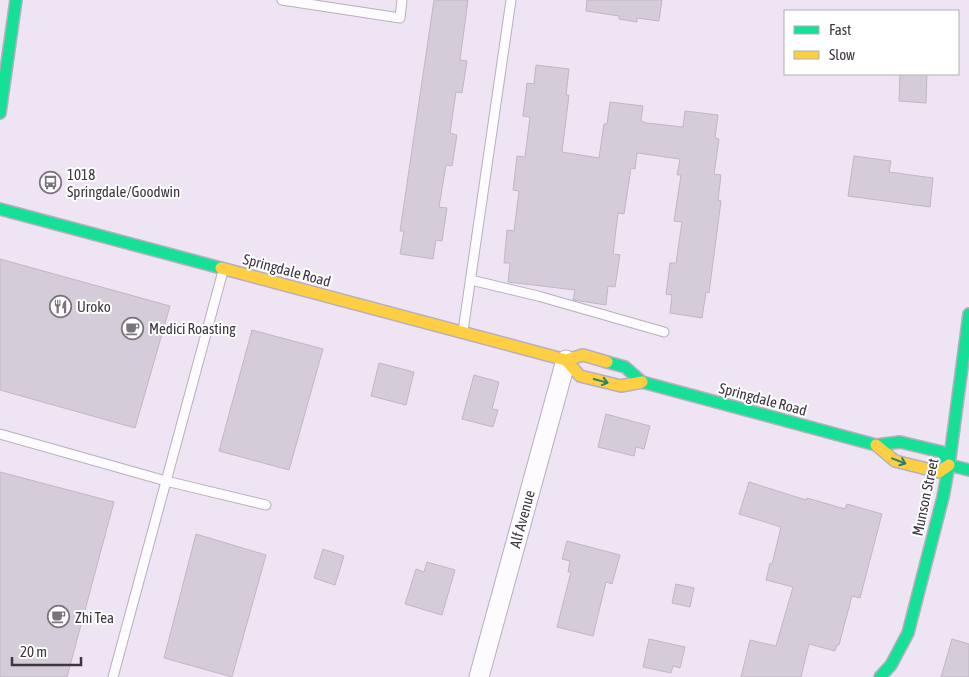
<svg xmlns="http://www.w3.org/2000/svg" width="969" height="677" viewBox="0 0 969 677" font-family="'Asap Condensed',sans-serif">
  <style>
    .building { fill: #d4ccd8; stroke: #c0b7c4 }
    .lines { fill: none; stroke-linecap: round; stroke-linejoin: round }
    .lane-casing { stroke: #b7afbc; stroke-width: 11 }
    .street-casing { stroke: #b7afbc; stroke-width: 21 }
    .fast-casing { stroke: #b7afbc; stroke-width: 14 }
    .slow-casing { stroke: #b7afbc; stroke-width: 14 }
    .lane { stroke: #fdfbfd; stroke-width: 9 }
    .street { stroke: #fdfbfd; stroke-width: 19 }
    .fast { stroke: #16e098; stroke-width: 11 }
    .slow { stroke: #ffcf43; stroke-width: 11 }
    .oneway { stroke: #2b8268 }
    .labels { text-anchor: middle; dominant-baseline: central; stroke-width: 4; stroke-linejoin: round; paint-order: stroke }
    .poi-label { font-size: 15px; fill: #3d3540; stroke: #fff; text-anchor: start }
    .street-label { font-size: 15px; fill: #3d3540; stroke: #fff }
  </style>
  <rect width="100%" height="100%" fill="#efe4f4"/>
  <path class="building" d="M 434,0 L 468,0 L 460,60 L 467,61 L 462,93 L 456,92 L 450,133 L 457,135 L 452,166 L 446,165 L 439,207 L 447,208 L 442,241 L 436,240 L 433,259 L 400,254 L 404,231 L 400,231 Z
    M 587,0 L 662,0 L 659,21 L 637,18 L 637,22 L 619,19 L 619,16 L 586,11 Z
    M 536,65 L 569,69 L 566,95 L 569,95 L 562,152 L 599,158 L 604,124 L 607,124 L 610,102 L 643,106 L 641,121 L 647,123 L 683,127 L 685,111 L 718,115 L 715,138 L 719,139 L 714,174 L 721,175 L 718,200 L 721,201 L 709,293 L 706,292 L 702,318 L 670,313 L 672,295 L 666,294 L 670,263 L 676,263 L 682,222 L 674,221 L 681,175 L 677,175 L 680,159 L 637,153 L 635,169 L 631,168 L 624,214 L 618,213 L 613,254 L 620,255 L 615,287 L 608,286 L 606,305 L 573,300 L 575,290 L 508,282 L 510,263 L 504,263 L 507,230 L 514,231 L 519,191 L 513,190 L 517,156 L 525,157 L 530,117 L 523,116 L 527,83 L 534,84 Z
    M 900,74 L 927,74 L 926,103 L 899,101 Z
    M 854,156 L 891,161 L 889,172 L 933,178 L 930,207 L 848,196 Z
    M 0,259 L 170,306 L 135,428 L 0,390 Z
    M 252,330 L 323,349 L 289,470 L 219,451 Z
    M 379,363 L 414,372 L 406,405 L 371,396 Z
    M 474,375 L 499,382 L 492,409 L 498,410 L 493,427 L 462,419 Z
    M 606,414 L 650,426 L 644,449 L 636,447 L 634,456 L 598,447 Z
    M 0,472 L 114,502 L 67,677 L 0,677 Z
    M 749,482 L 806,500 L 807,498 L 845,509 L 847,504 L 882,514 L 860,598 L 852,596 L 839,645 L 837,645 L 835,651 L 809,644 L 801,677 L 741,677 L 750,640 L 776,646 L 793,587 L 766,580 L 770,563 L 772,564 L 781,527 L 739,514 Z
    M 196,534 L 266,555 L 232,677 L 164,658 Z
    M 567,541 L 620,555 L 612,584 L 606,582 L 593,636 L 557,627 L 571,572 L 568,572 L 570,561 L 562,559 Z
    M 323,549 L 344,556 L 335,585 L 314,578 Z
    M 427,562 L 455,570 L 442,615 L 405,604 L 416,569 L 424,572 Z
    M 676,584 L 694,588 L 690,607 L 672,603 Z
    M 649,639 L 685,647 L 680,668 L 673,666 L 671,673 L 643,667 Z
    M 952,639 L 969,644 L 969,677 L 941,677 Z"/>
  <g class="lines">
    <defs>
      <path id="lane" d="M 282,0 L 400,18 L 402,0
        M 471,280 L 538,296 L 664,332
        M 463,331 L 511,0
        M 0,434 L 166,481 L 266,505
        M 113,677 L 223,271"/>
      <path id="street" d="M 479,677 L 566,360"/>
      <path id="fast" d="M 0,113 L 16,0
        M 0,209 L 221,268
        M 607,362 L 625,367 L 642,382 L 876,445 L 900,442 L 942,452 L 949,465 L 969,470
        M 880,677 L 891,665 L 908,633 L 943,497 L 949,465 L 969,314"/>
      <path id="slow" d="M 221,268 L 566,360 L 583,355 L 607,362
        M 566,360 L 580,376 L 621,386 L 642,382
        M 876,445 L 895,461 L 939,472 L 949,465"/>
    </defs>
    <use href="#lane" class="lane-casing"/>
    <use href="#street" class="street-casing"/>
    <use href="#fast" class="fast-casing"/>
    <use href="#slow" class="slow-casing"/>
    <use href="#lane" class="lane"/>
    <use href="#street" class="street"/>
    <use href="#fast" class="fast"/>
    <use href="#slow" class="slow"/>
  </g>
  <defs><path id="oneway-shaft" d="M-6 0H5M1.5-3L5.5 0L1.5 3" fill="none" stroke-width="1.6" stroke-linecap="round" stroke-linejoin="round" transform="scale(1.25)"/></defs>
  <g class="oneway">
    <use href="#oneway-shaft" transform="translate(601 381) rotate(15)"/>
    <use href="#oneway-shaft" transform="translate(899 461) rotate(21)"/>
  </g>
  <defs>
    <symbol id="bus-ring" viewBox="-11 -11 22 22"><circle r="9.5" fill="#fff" stroke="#7b727f" stroke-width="1.5"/><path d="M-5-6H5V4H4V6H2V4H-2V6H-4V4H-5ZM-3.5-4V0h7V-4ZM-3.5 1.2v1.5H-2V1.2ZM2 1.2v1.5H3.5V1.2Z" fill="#7b727f"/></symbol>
    <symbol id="restaurant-ring" viewBox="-11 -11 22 22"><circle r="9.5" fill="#fff" stroke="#7b727f" stroke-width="1.5"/><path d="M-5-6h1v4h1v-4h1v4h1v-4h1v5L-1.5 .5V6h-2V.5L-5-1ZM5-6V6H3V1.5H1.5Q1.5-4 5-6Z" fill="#7b727f"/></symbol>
    <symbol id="cafe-ring" viewBox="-11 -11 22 22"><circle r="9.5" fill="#fff" stroke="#7b727f" stroke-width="1.5"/><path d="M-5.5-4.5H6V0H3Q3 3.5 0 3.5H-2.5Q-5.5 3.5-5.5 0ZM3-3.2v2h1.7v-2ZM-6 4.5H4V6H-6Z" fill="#7b727f"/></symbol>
  </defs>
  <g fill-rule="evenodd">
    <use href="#bus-ring" x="38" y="170" width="25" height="25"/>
    <use href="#restaurant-ring" x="48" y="294" width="25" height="25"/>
    <use href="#cafe-ring" x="120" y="316" width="25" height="25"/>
    <use href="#cafe-ring" x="46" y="604" width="25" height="25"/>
  </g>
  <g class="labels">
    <g class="poi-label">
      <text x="67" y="174">1018<tspan x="67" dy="17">Springdale/Goodwin</tspan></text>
      <text x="77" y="306">Uroko</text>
      <text x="149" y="328">Medici Roasting</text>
      <text x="75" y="617">Zhi Tea</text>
    </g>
    <g class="street-label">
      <text transform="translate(287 270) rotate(15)">Springdale Road</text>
      <text transform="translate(763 399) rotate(15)">Springdale Road</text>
      <text transform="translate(925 497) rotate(-78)">Munson Street</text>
      <text transform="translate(522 519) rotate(-75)">Alf Avenue</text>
    </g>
  </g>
  <rect x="784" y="10" width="175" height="65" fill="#ffffff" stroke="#b1aeb3"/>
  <rect x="794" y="26" width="25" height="8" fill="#16e098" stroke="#b1aeb3"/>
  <text x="829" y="35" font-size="15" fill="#3d3540">Fast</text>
  <rect x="794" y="51" width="25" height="8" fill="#ffcf43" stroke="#b1aeb3"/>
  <text x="829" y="60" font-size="15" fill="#3d3540">Slow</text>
  <path d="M12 657v8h69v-8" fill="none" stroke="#3d3540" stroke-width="2.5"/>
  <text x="20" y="657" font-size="15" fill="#3d3540" stroke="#ffffff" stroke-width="4" paint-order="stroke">20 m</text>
</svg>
